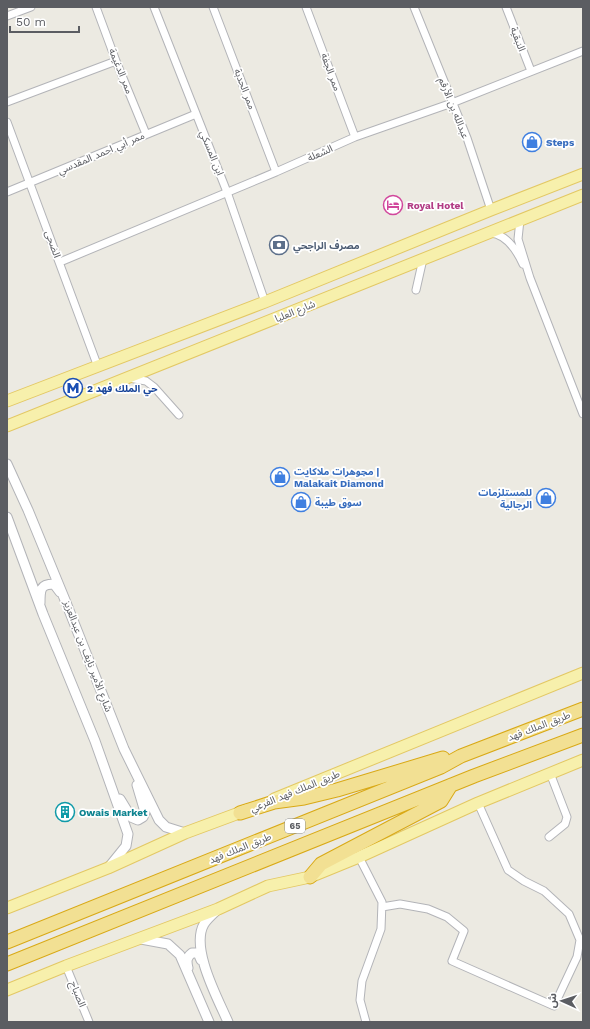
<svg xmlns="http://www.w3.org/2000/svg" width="590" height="1029" viewBox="0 0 590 1029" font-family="'Work Sans','Noto Sans Arabic',sans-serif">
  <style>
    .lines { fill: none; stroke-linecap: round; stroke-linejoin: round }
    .minor-casing { stroke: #b3b4b8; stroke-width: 9 }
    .tertiary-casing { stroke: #b3b4b8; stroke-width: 11 }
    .primary-casing { stroke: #e3c864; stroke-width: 13 }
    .motorway-casing { stroke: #d9a916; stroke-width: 15 }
    .minor { stroke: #fff; stroke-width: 7 }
    .tertiary { stroke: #fff; stroke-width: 9 }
    .primary { stroke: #f7f0ac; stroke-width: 11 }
    .motorway { stroke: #f2e093; stroke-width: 13 }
    .labels { text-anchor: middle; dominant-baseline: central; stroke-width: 3.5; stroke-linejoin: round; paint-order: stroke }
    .shield { fill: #fff; stroke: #8c8e91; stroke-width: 1 }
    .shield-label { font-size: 9px; font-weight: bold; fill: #5b5d62 }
    .street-label { font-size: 10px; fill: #5b5d62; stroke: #fff }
    .shop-label { font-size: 10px; font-weight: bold; fill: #366cbe; stroke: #fff; text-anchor: start }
    .hotel-label { font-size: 10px; font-weight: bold; fill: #b23c85; stroke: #fff; text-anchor: start }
    .service-label { font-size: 10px; font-weight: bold; fill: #4e5e75; stroke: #fff; text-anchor: start }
    .transit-label { font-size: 10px; font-weight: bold; fill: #164399; stroke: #fff; text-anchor: start }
    .culture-label { font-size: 10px; font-weight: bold; fill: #0d838f; stroke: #fff; text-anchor: start }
  </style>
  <rect width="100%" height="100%" fill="#eceae2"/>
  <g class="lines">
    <defs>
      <path id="minor" d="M 96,7 L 116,61 L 146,134
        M 154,7 L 227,192 L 265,302
        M 213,7 L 276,172
        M 306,7 L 355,137
        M 414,7 L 467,138 L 491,210
        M 506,7 L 531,71
        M 7,16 L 31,7
        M 7,102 L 116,61
        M 7,122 L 98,367
        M 7,192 L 196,114
        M 520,220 L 518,239 L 530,278 L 583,414
        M 490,233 C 506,234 517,251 523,264
        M 60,262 L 276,172 L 355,137 L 452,103 L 583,51
        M 416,290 L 423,259
        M 129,378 L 146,381 L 154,387 L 179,415
        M 549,837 L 565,824 L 567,817 L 550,773
        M 359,857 L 382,902 L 381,929 L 362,981 L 360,1000 L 366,1022
        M 382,907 L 400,904 L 428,909 L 447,917 L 464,931 L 452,961 L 554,1006 L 577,957 L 580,940 L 569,914 L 544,891 L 524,881 L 508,870 L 478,803
        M 66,966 L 89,1022"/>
      <path id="tertiary" d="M 7,464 L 28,510 L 65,600 L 124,749 L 159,820 L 166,827 L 185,833
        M 7,517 L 43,614 L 95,741 L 128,834 L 126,846 L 109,867
        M 40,603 C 40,590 40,584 54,584 L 60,592
        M 120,799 L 131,817 L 138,820 L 143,817 L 145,812 L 137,785
        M 217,910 C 213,914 207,919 204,924 C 190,948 218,999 228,1022
        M 141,939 L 168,944 L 180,955 L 209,1022
        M 188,968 C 186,960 187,957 192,953 L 198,953 L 201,960"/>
      <path id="primary" d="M 7,401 L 265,302 L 491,210 L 583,174
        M 7,426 L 583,195
        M 274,799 L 583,673
        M 7,908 L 108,868 L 185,833 L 247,810
        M 7,990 L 66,966 L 218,909 L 268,886 L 310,877 L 359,857 L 478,803 L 583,760"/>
      <path id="motorway" d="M 240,813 L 274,802 L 304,798 L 337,790 L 443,758
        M 310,877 L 321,864 L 441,801 L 451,785
        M 7,942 L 441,767 L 461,756 L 583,709
        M 7,964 L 474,776 L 583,735"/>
    </defs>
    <use href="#minor" class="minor-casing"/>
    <use href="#tertiary" class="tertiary-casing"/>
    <use href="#primary" class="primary-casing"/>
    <use href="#motorway" class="motorway-casing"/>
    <use href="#minor" class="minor"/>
    <use href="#tertiary" class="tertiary"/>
    <use href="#primary" class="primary"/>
    <use href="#motorway" class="motorway"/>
  </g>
  <defs>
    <symbol id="shop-ring" viewBox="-11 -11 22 22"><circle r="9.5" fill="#fff" stroke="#3f7fe0" stroke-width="1.5"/><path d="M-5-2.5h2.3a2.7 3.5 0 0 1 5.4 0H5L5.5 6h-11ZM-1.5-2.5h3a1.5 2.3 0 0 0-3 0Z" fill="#3f7fe0"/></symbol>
    <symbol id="hotel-ring" viewBox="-11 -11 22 22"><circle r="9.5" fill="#fff" stroke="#d1479c" stroke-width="1.5"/><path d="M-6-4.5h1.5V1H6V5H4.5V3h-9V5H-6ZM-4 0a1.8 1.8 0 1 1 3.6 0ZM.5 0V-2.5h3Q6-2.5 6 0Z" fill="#d1479c"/></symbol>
    <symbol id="bank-ring" viewBox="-11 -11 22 22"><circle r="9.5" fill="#fff" stroke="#5c6f8a" stroke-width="1.5"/><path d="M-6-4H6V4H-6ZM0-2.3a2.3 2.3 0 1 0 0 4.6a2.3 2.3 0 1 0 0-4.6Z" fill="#5c6f8a"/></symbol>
    <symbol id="metro-ring" viewBox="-11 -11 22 22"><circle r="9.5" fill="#fff" stroke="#1a4fb4" stroke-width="1.5"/><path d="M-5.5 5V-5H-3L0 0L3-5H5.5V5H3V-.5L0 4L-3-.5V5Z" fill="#1a4fb4"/></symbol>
    <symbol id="building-ring" viewBox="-11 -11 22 22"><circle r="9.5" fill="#fff" stroke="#0f9aa8" stroke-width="1.5"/><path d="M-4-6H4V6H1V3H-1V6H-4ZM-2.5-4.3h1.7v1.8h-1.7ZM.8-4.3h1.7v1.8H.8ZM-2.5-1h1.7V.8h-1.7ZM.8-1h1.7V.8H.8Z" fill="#0f9aa8"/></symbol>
  </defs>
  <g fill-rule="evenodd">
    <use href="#shop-ring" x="521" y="131" width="22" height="22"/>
    <use href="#hotel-ring" x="382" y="194" width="22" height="22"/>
    <use href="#bank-ring" x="268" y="234" width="22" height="22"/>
    <use href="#metro-ring" x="62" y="377" width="22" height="22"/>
    <use href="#shop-ring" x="269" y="466" width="22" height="22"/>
    <use href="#shop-ring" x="535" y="487" width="22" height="22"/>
    <use href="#shop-ring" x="290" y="491" width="22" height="22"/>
    <use href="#building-ring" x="54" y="801" width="22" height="22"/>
  </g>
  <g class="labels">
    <rect class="shield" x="285" y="819" width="20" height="14" rx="3"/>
    <g class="shield-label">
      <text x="295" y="826">65</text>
    </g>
    <g class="street-label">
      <text transform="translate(518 39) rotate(69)">النبقية</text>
      <text transform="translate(121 71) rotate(68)">ممر الدغيمة</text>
      <text transform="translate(331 72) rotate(70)">ممر الجفة</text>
      <text transform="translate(245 89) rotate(69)">ممر الحدبة</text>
      <text transform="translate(454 108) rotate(68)">عبدالله بن الأرقم</text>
      <text transform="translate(101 153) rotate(-23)">ممر أبي احمد المقدسي</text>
      <text transform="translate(212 153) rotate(68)">ابن المسكي</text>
      <text transform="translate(320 153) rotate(-24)">الشعلة</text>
      <text transform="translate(53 244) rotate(70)">الضحى</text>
      <text transform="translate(295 311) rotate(-22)">شارع العليا</text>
      <text transform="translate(88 656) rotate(69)">شارع الأمير نايف بن عبدالعزيز</text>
      <text transform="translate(539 726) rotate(-21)">طريق الملك فهد</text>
      <text transform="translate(295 791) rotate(-22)">طريق الملك فهد الفرعي</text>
      <text transform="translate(240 848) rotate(-22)">طريق الملك فهد</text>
      <text transform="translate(78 994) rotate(68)">الصباح</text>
    </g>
    <g class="shop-label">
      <text x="546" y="142">Steps</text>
      <text x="294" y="471">مجوهرات ملاكايت |<tspan x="294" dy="12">Malakait Diamond</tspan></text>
      <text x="532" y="492" text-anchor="end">للمستلزمات<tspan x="532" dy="12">الرجالية</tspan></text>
      <text x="315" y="502">سوق طيبة</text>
    </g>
    <g class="hotel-label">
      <text x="407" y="205">Royal Hotel</text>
    </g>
    <g class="service-label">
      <text x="293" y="245">مصرف الراجحي</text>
    </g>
    <g class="transit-label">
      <text x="87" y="388">حي الملك فهد 2</text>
    </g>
    <g class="culture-label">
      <text x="79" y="812">Owais Market</text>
    </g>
  </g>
  <rect width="590" height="1029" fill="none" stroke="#5b5d62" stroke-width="16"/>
  <g transform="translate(562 1001) rotate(273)" stroke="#ffffff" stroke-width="3" paint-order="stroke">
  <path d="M0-3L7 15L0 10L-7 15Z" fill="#5b5d62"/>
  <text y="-6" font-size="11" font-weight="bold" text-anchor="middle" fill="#5b5d62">ش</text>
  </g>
  <path d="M10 26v6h69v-6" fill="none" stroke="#5b5d62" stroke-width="2"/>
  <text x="16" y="26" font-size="12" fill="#5b5d62" stroke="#ffffff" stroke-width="3" paint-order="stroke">50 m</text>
</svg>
